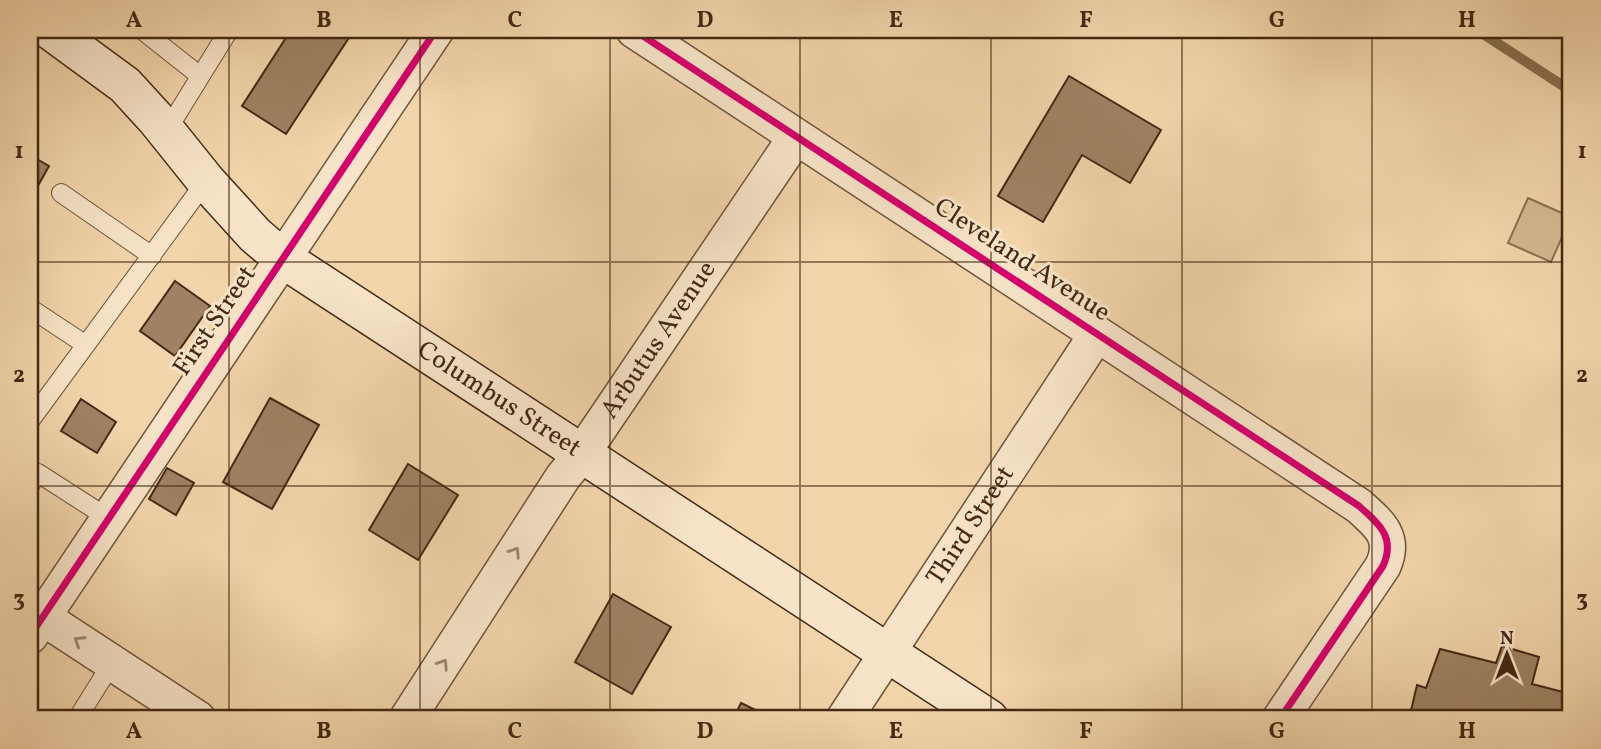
<svg xmlns="http://www.w3.org/2000/svg" width="1601" height="749" viewBox="0 0 1601 749" font-family="Vollkorn,serif">
  <style>
    .green { fill: #d5b891; stroke: #8c7052; stroke-width: 2 }
    .lines { fill: none; stroke-linecap: round; stroke-linejoin: round }
    .stream { stroke: #896d50; stroke-width: 10 }
    .building { fill: #9f8263; stroke: #432914; stroke-width: 2 }
    .service-casing { stroke: #6f543a; stroke-width: 20 }
    .minor-casing { stroke: #6f543a; stroke-width: 38 }
    .secondary-casing { stroke: #432914; stroke-width: 41 }
    .service { stroke: #f7e4c8; stroke-width: 18 }
    .minor { stroke: #f7e4c8; stroke-width: 35 }
    .secondary { stroke: #f7e4c8; stroke-width: 38 }
    .cycleway-casing { stroke: #f7e4c8; stroke-width: 11 }
    .cycleway { stroke: #d6006c; stroke-width: 7 }
    .oneway { stroke: #9d866e }
    .grid { fill: none; stroke: #432914; stroke-width: 2; stroke-opacity: 0.55 }
    .labels { text-anchor: middle; dominant-baseline: central; stroke-width: 6; stroke-linejoin: round; paint-order: stroke }
    .street-label { font-size: 26px; fill: #432914; stroke: #f7e4c8 }
    .neatline { fill: none; stroke: #432914; stroke-width: 2.5 }
    .grid-label { font-size: 23px; text-anchor: middle; font-weight: bold; fill: #432914 }
  </style>
  <rect width="100%" height="100%" fill="#f3d5ab"/>
  <filter id="stains"><feTurbulence type="fractalNoise" baseFrequency=".00286" numOctaves="4"/><feColorMatrix values="0 0 0 0 .2 0 0 0 0 .09 0 0 0 0 .02 0 0 0 .5 -.17"/></filter>
  <radialGradient id="worn" r=".72"><stop offset=".6" stop-color="#630" stop-opacity="0"/><stop offset="1" stop-color="#630" stop-opacity=".3"/></radialGradient>
  <path class="green" d="M 1528,198 L 1571,217 L 1551,262 L 1508,243 Z"/>
  <g class="lines">
    <path class="stream" d="M 1477,30 L 1571,91"/>
  </g>
  <path class="building" d="M 291,30 L 354,30 L 286,134 L 242,106 Z
    M 1069,76 L 1161,130 L 1130,183 L 1082,155 L 1043,222 L 998,196 Z
    M 30,155 L 49,166 L 30,200 Z
    M 175,281 L 210,306 L 175,356 L 140,331 Z
    M 270,398 L 319,425 L 272,509 L 223,482 Z
    M 81,399 L 116,422 L 97,453 L 61,431 Z
    M 408,464 L 458,495 L 418,560 L 369,530 Z
    M 167,468 L 194,483 L 176,515 L 149,499 Z
    M 613,594 L 671,627 L 632,694 L 575,662 Z
    M 1502,646 L 1539,657 L 1532,684 L 1571,694 L 1571,719 L 1409,719 L 1417,685 L 1426,688 L 1440,649 L 1496,663 Z
    M 741,703 L 774,719 L 733,719 Z"/>
  <g class="lines">
    <defs>
      <path id="service" d="M 142,30 L 200,76
        M 166,132 L 229,30
        M 61,193 L 152,256
        M 30,308 L 86,345
        M 30,421 L 206,181
        M 30,485 L 38,473 L 108,518
        M 77,719 L 112,663"/>
      <g id="minor">
        <path d="M 634,30 L 1359,506 C 1379,524 1396,537 1383,566 L 1280,719"/>
        <path d="M 30,609 L 198,719"/>
        <path d="M 30,636 L 436,30"/>
        <path id="s1" d="M 407,719 L 563,477 L 581,455 L 796,137"/>
        <path id="s2" d="M 844,719 L 1097,334"/>
      </g>
      <g id="secondary">
        <path id="s3" d="M 50,30 L 125,85 L 157,120 L 206,181 L 255,235 L 282,258 L 989,719"/>
      </g>
    </defs>
    <use href="#service" class="service-casing"/>
    <use href="#minor" class="minor-casing"/>
    <use href="#secondary" class="secondary-casing"/>
    <use href="#service" class="service"/>
    <use href="#minor" class="minor"/>
    <use href="#secondary" class="secondary"/>
    <defs>
      <path id="cycleway" d="M 634,30 L 1359,506 C 1379,524 1396,537 1383,566 L 1280,719
        M 30,636 L 436,30"/>
    </defs>
    <use href="#cycleway" class="cycleway-casing"/>
    <use href="#cycleway" class="cycleway"/>
  </g>
  <defs><path id="oneway-chevron" d="M-2-3.5L2.5 0L-2 3.5" fill="none" stroke-width="1.6" stroke-linecap="round" stroke-linejoin="round" transform="scale(1.75)"/></defs>
  <g class="oneway">
    <use href="#oneway-chevron" transform="translate(515 552) rotate(-57)"/>
    <use href="#oneway-chevron" transform="translate(79 641) rotate(-147)"/>
    <use href="#oneway-chevron" transform="translate(443 664) rotate(-57)"/>
  </g>
  <path class="grid" d="M 229,30 L 229,719M 420,30 L 420,719M 610,30 L 610,719M 800,30 L 800,719M 991,30 L 991,719M 1182,30 L 1182,719M 1372,30 L 1372,719M 30,262 L 1571,262M 30,486 L 1571,486"/>
  <g class="labels">
    <g class="street-label">
      <text transform="translate(1022 260) rotate(33)">Cleveland Avenue</text>
      <text transform="translate(215 321) rotate(-56)">First Street</text>
      <text stroke="none"><textPath href="#s1" startOffset="455">Arbutus Avenue</textPath></text>
      <text stroke="none"><textPath href="#s3" startOffset="586">Columbus Street</textPath></text>
      <text stroke="none"><textPath href="#s2" startOffset="231">Third Street</textPath></text>
    </g>
  </g>
  <rect width="1601" height="749" fill="none" stroke="#f3d5ab" stroke-width="77"/>
  <g transform="translate(1507 654)" stroke="#f7e4c8" stroke-width="5" paint-order="stroke">
  <path d="M0-5L12 26L0 18L-12 26Z" fill="#432914"/>
  <text y="-10" font-size="19" font-weight="bold" text-anchor="middle" fill="#432914">N</text>
  </g>
  <rect x="38" y="38" width="1524" height="672" class="neatline"/>
  <g class="grid-label">
    <text x="134" y="27">A</text>
    <text x="324" y="27">B</text>
    <text x="515" y="27">C</text>
    <text x="705" y="27">D</text>
    <text x="896" y="27">E</text>
    <text x="1086" y="27">F</text>
    <text x="1277" y="27">G</text>
    <text x="1467" y="27">H</text>
    <text x="19" y="158">1</text>
    <text x="1582" y="158">1</text>
    <text x="19" y="382">2</text>
    <text x="1582" y="382">2</text>
    <text x="19" y="606">3</text>
    <text x="1582" y="606">3</text>
    <text x="134" y="738">A</text>
    <text x="324" y="738">B</text>
    <text x="515" y="738">C</text>
    <text x="705" y="738">D</text>
    <text x="896" y="738">E</text>
    <text x="1086" y="738">F</text>
    <text x="1277" y="738">G</text>
    <text x="1467" y="738">H</text>
  </g>
  <rect width="100%" height="100%" filter="url(#stains)"/>
  <rect width="100%" height="100%" fill="url(#worn)"/>
</svg>
